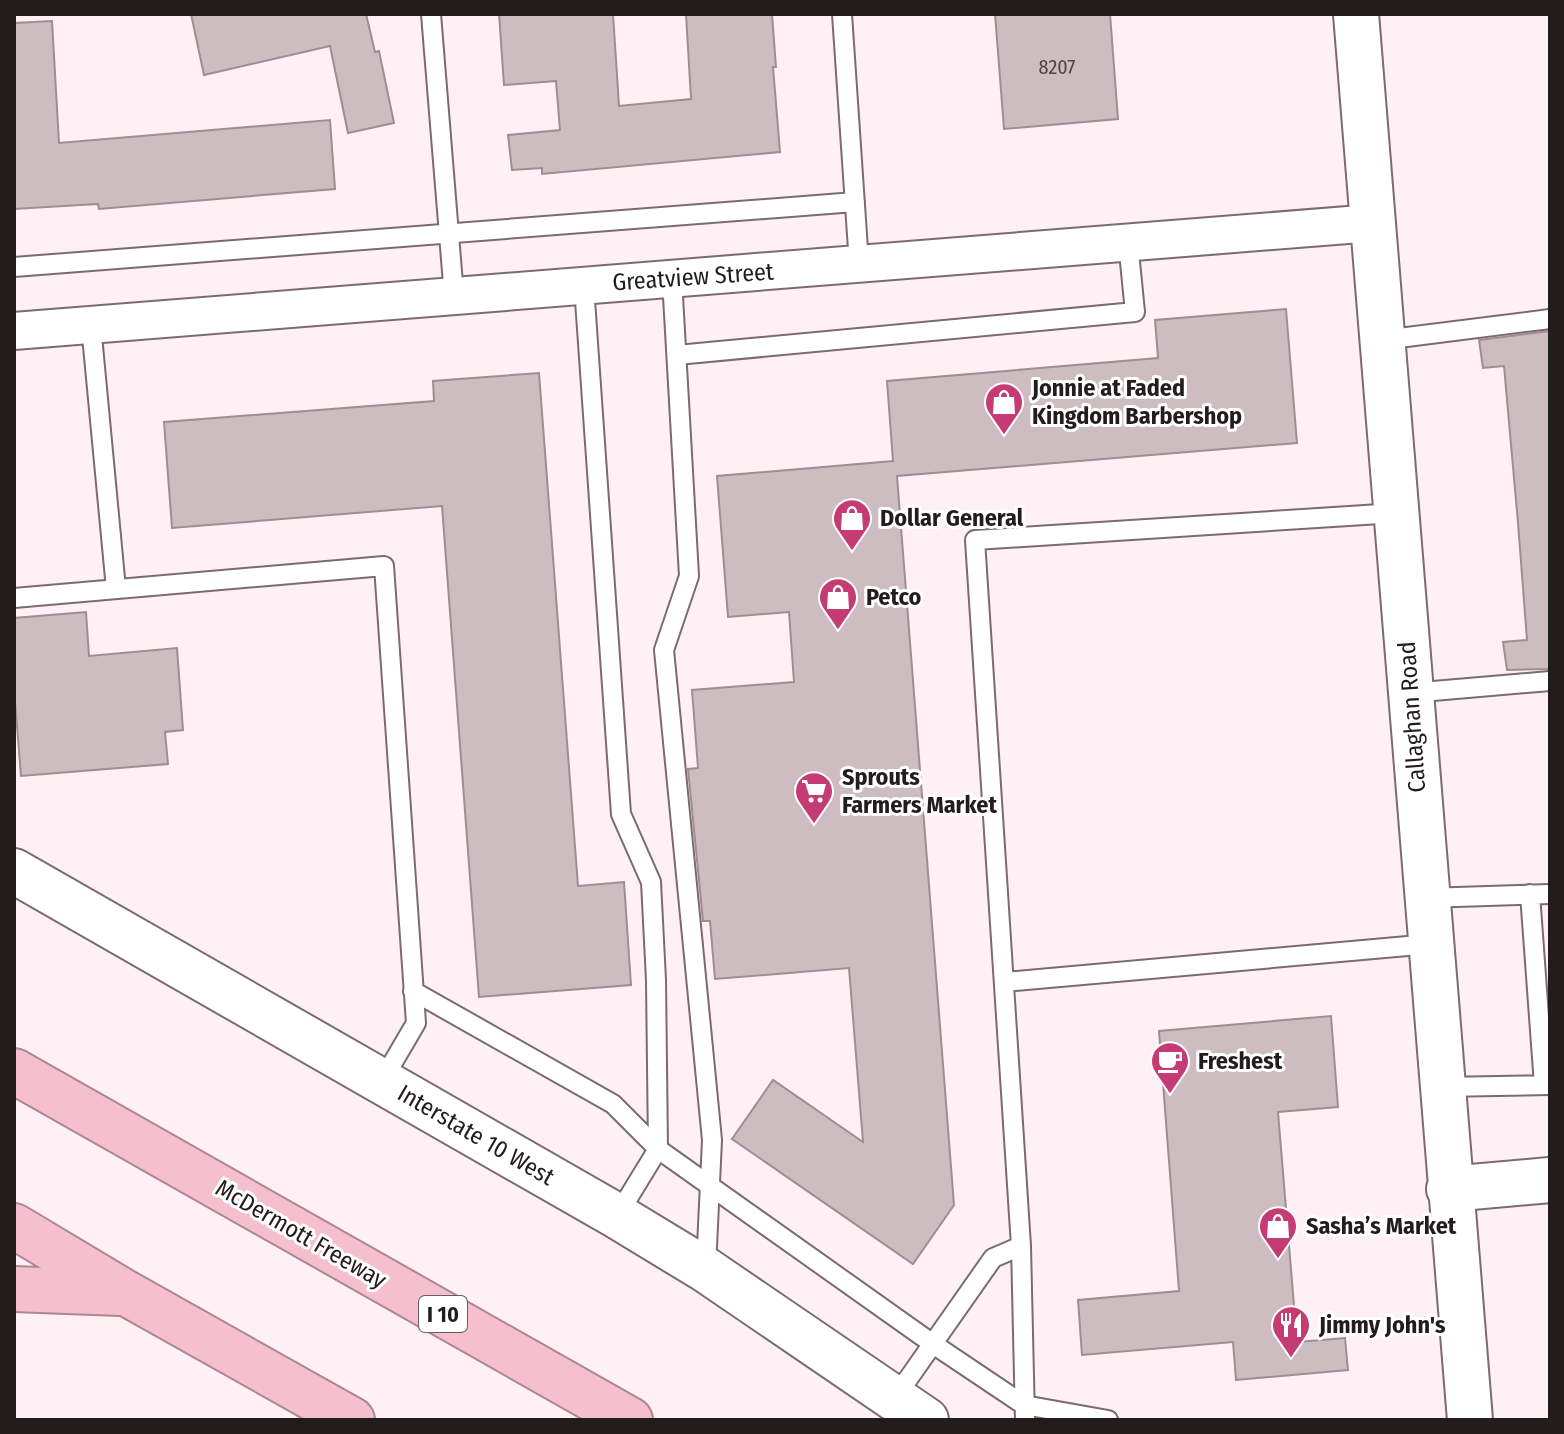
<svg xmlns="http://www.w3.org/2000/svg" width="1564" height="1434" viewBox="0 0 1564 1434" font-family="'Fira Sans Condensed',sans-serif">
  <style>
    .building { fill: #cdbcc0; stroke: #9e8e92; stroke-width: 2 }
    .lines { fill: none; stroke-linecap: round; stroke-linejoin: round }
    .lane-casing { stroke: #7b6b6f; stroke-width: 22 }
    .street-casing { stroke: #7b6b6f; stroke-width: 40 }
    .secondary-casing { stroke: #7b6b6f; stroke-width: 48 }
    .highway-casing { stroke: #ac8690; stroke-width: 48 }
    .lane { stroke: #fff; stroke-width: 18 }
    .street { stroke: #fff; stroke-width: 36 }
    .secondary { stroke: #fff; stroke-width: 44 }
    .highway { stroke: #f6bfce; stroke-width: 44 }
    .labels { text-anchor: middle; dominant-baseline: central; stroke-width: 6; stroke-linejoin: round; paint-order: stroke }
    .number-label { font-size: 20px; fill: #4d4446 }
    .shield { fill: #fff; stroke: #646061; stroke-width: 2 }
    .shield-label { font-size: 22px; font-weight: bold; fill: #221c1d }
    .street-label { font-size: 24px; fill: #221c1d; stroke: #fff }
    .poi-label { font-size: 24px; font-weight: bold; fill: #221c1d; stroke: #fff; text-anchor: start }
  </style>
  <rect width="100%" height="100%" fill="#fef0f4"/>
  <path class="building" d="M 191,14 L 366,14 L 375,52 L 379,51 L 394,123 L 348,133 L 330,46 L 204,75 Z
    M 499,14 L 613,14 L 619,106 L 691,99 L 686,14 L 772,14 L 776,67 L 773,67 L 780,152 L 542,174 L 542,168 L 512,170 L 508,135 L 560,130 L 556,81 L 504,85 Z
    M 995,14 L 1110,14 L 1118,119 L 1004,129 Z
    M 52,21 L 59,143 L 330,120 L 335,189 L 99,209 L 98,204 L 14,209 L 14,23 Z
    M 1286,309 L 1297,443 L 897,476 L 954,1205 L 913,1264 L 732,1139 L 773,1080 L 863,1142 L 849,968 L 715,979 L 710,921 L 703,921 L 688,769 L 698,768 L 692,690 L 794,682 L 789,612 L 728,617 L 717,476 L 893,461 L 887,381 L 1158,358 L 1155,320 Z
    M 1550,331 L 1550,669 L 1507,670 L 1503,642 L 1527,640 L 1518,523 L 1504,366 L 1483,368 L 1479,340 Z
    M 539,373 L 578,886 L 624,882 L 631,985 L 479,997 L 442,506 L 172,528 L 164,422 L 434,401 L 433,381 Z
    M 86,612 L 89,656 L 177,648 L 183,730 L 165,732 L 168,764 L 21,776 L 14,689 L 14,618 Z
    M 1331,1016 L 1338,1107 L 1278,1112 L 1297,1342 L 1345,1338 L 1348,1370 L 1236,1380 L 1233,1342 L 1082,1355 L 1078,1300 L 1179,1291 L 1159,1031 Z"/>
  <g class="lines">
    <defs>
      <path id="lane" d="M 431,14 L 454,296
        M 842,14 L 859,264
        M 14,267 L 855,202
        M 672,279 L 689,576 L 664,650 L 712,1140 L 706,1268
        M 584,286 L 621,814 L 651,882 L 656,980 L 658,1149 L 617,1216
        M 91,325 L 116,589
        M 1383,340 L 1550,319
        M 677,355 L 1135,312 L 1128,242
        M 14,598 L 384,566 L 416,1023 L 382,1081
        M 1410,693 L 1550,681
        M 1530,894 L 1544,1085
        M 1426,898 L 1550,894
        M 1004,982 L 1430,944
        M 413,991 L 613,1104 L 658,1149 L 933,1344 L 1024,1405 L 1108,1420
        M 1441,1087 L 1550,1085
        M 894,1399 L 993,1258 L 1021,1246
        M 1025,1420 L 1021,1246 L 975,540 L 1396,513"/>
      <path id="street" d="M 14,331 L 1373,223"/>
      <path id="secondary" d="M 1356,14 L 1470,1420
        M 14,871 L 617,1216 L 706,1270 L 926,1420
        M 1449,1189 L 1550,1180"/>
      <path id="highway" d="M 14,1071 L 630,1420
        M 14,1226 L 126,1293 L 352,1420
        M 14,1289 L 120,1293"/>
    </defs>
    <use href="#lane" class="lane-casing"/>
    <use href="#street" class="street-casing"/>
    <use href="#secondary" class="secondary-casing"/>
    <use href="#highway" class="highway-casing"/>
    <use href="#lane" class="lane"/>
    <use href="#street" class="street"/>
    <use href="#secondary" class="secondary"/>
    <use href="#highway" class="highway"/>
  </g>
  <defs>
    <symbol id="shop-pin" viewBox="-11 -11 22 30"><path d="M0 17L-7.5 6A9.5 9.5 0 1 1 7.5 6Z" fill="#c53b73" stroke="#fff"/><path d="M-5-2.5h2.3a2.7 3.5 0 0 1 5.4 0H5L5.5 6h-11ZM-1.5-2.5h3a1.5 2.3 0 0 0-3 0Z" fill="#fff"/></symbol>
    <symbol id="supermarket-pin" viewBox="-11 -11 22 30"><path d="M0 17L-7.5 6A9.5 9.5 0 1 1 7.5 6Z" fill="#c53b73" stroke="#fff"/><path d="M-6-5.5h2.5l.6 2H6L4.5 2H-2.5L-4.4-4H-6ZM-1.5 3.2a1.3 1.3 0 1 0 .1 0ZM3 3.2a1.3 1.3 0 1 0 .1 0Z" fill="#fff"/></symbol>
    <symbol id="cafe-pin" viewBox="-11 -11 22 30"><path d="M0 17L-7.5 6A9.5 9.5 0 1 1 7.5 6Z" fill="#c53b73" stroke="#fff"/><path d="M-5.5-4.5H6V0H3Q3 3.5 0 3.5H-2.5Q-5.5 3.5-5.5 0ZM3-3.2v2h1.7v-2ZM-6 4.5H4V6H-6Z" fill="#fff"/></symbol>
    <symbol id="restaurant-pin" viewBox="-11 -11 22 30"><path d="M0 17L-7.5 6A9.5 9.5 0 1 1 7.5 6Z" fill="#c53b73" stroke="#fff"/><path d="M-5-6h1v4h1v-4h1v4h1v-4h1v5L-1.5 .5V6h-2V.5L-5-1ZM5-6V6H3V1.5H1.5Q1.5-4 5-6Z" fill="#fff"/></symbol>
  </defs>
  <g fill-rule="evenodd">
    <use href="#shop-pin" x="982" y="380" width="44" height="60"/>
    <use href="#shop-pin" x="830" y="496" width="44" height="60"/>
    <use href="#shop-pin" x="816" y="575" width="44" height="60"/>
    <use href="#supermarket-pin" x="792" y="769" width="44" height="60"/>
    <use href="#cafe-pin" x="1148" y="1039" width="44" height="60"/>
    <use href="#shop-pin" x="1256" y="1204" width="44" height="60"/>
    <use href="#restaurant-pin" x="1269" y="1303" width="44" height="60"/>
  </g>
  <g class="labels">
    <g class="number-label">
      <text x="1057" y="67">8207</text>
    </g>
    <rect class="shield" x="419" y="1296" width="48" height="36" rx="6"/>
    <g class="shield-label">
      <text x="443" y="1314">I 10</text>
    </g>
    <g class="street-label">
      <text transform="translate(693 277) rotate(-4)">Greatview Street</text>
      <text transform="translate(1412 717) rotate(-94)">Callaghan Road</text>
      <text transform="translate(476 1135) rotate(30)">Interstate 10 West</text>
      <text transform="translate(301 1234) rotate(30)">McDermott Freeway</text>
    </g>
    <g class="poi-label">
      <text x="1032" y="388">Jonnie at Faded<tspan x="1032" dy="28">Kingdom Barbershop</tspan></text>
      <text x="880" y="518">Dollar General</text>
      <text x="866" y="597">Petco</text>
      <text x="842" y="777">Sprouts<tspan x="842" dy="28">Farmers Market</tspan></text>
      <text x="1198" y="1061">Freshest</text>
      <text x="1306" y="1226">Sasha’s Market</text>
      <text x="1319" y="1325">Jimmy John's</text>
    </g>
  </g>
  <rect width="1564" height="1434" fill="none" stroke="#221c1d" stroke-width="32"/>
</svg>
